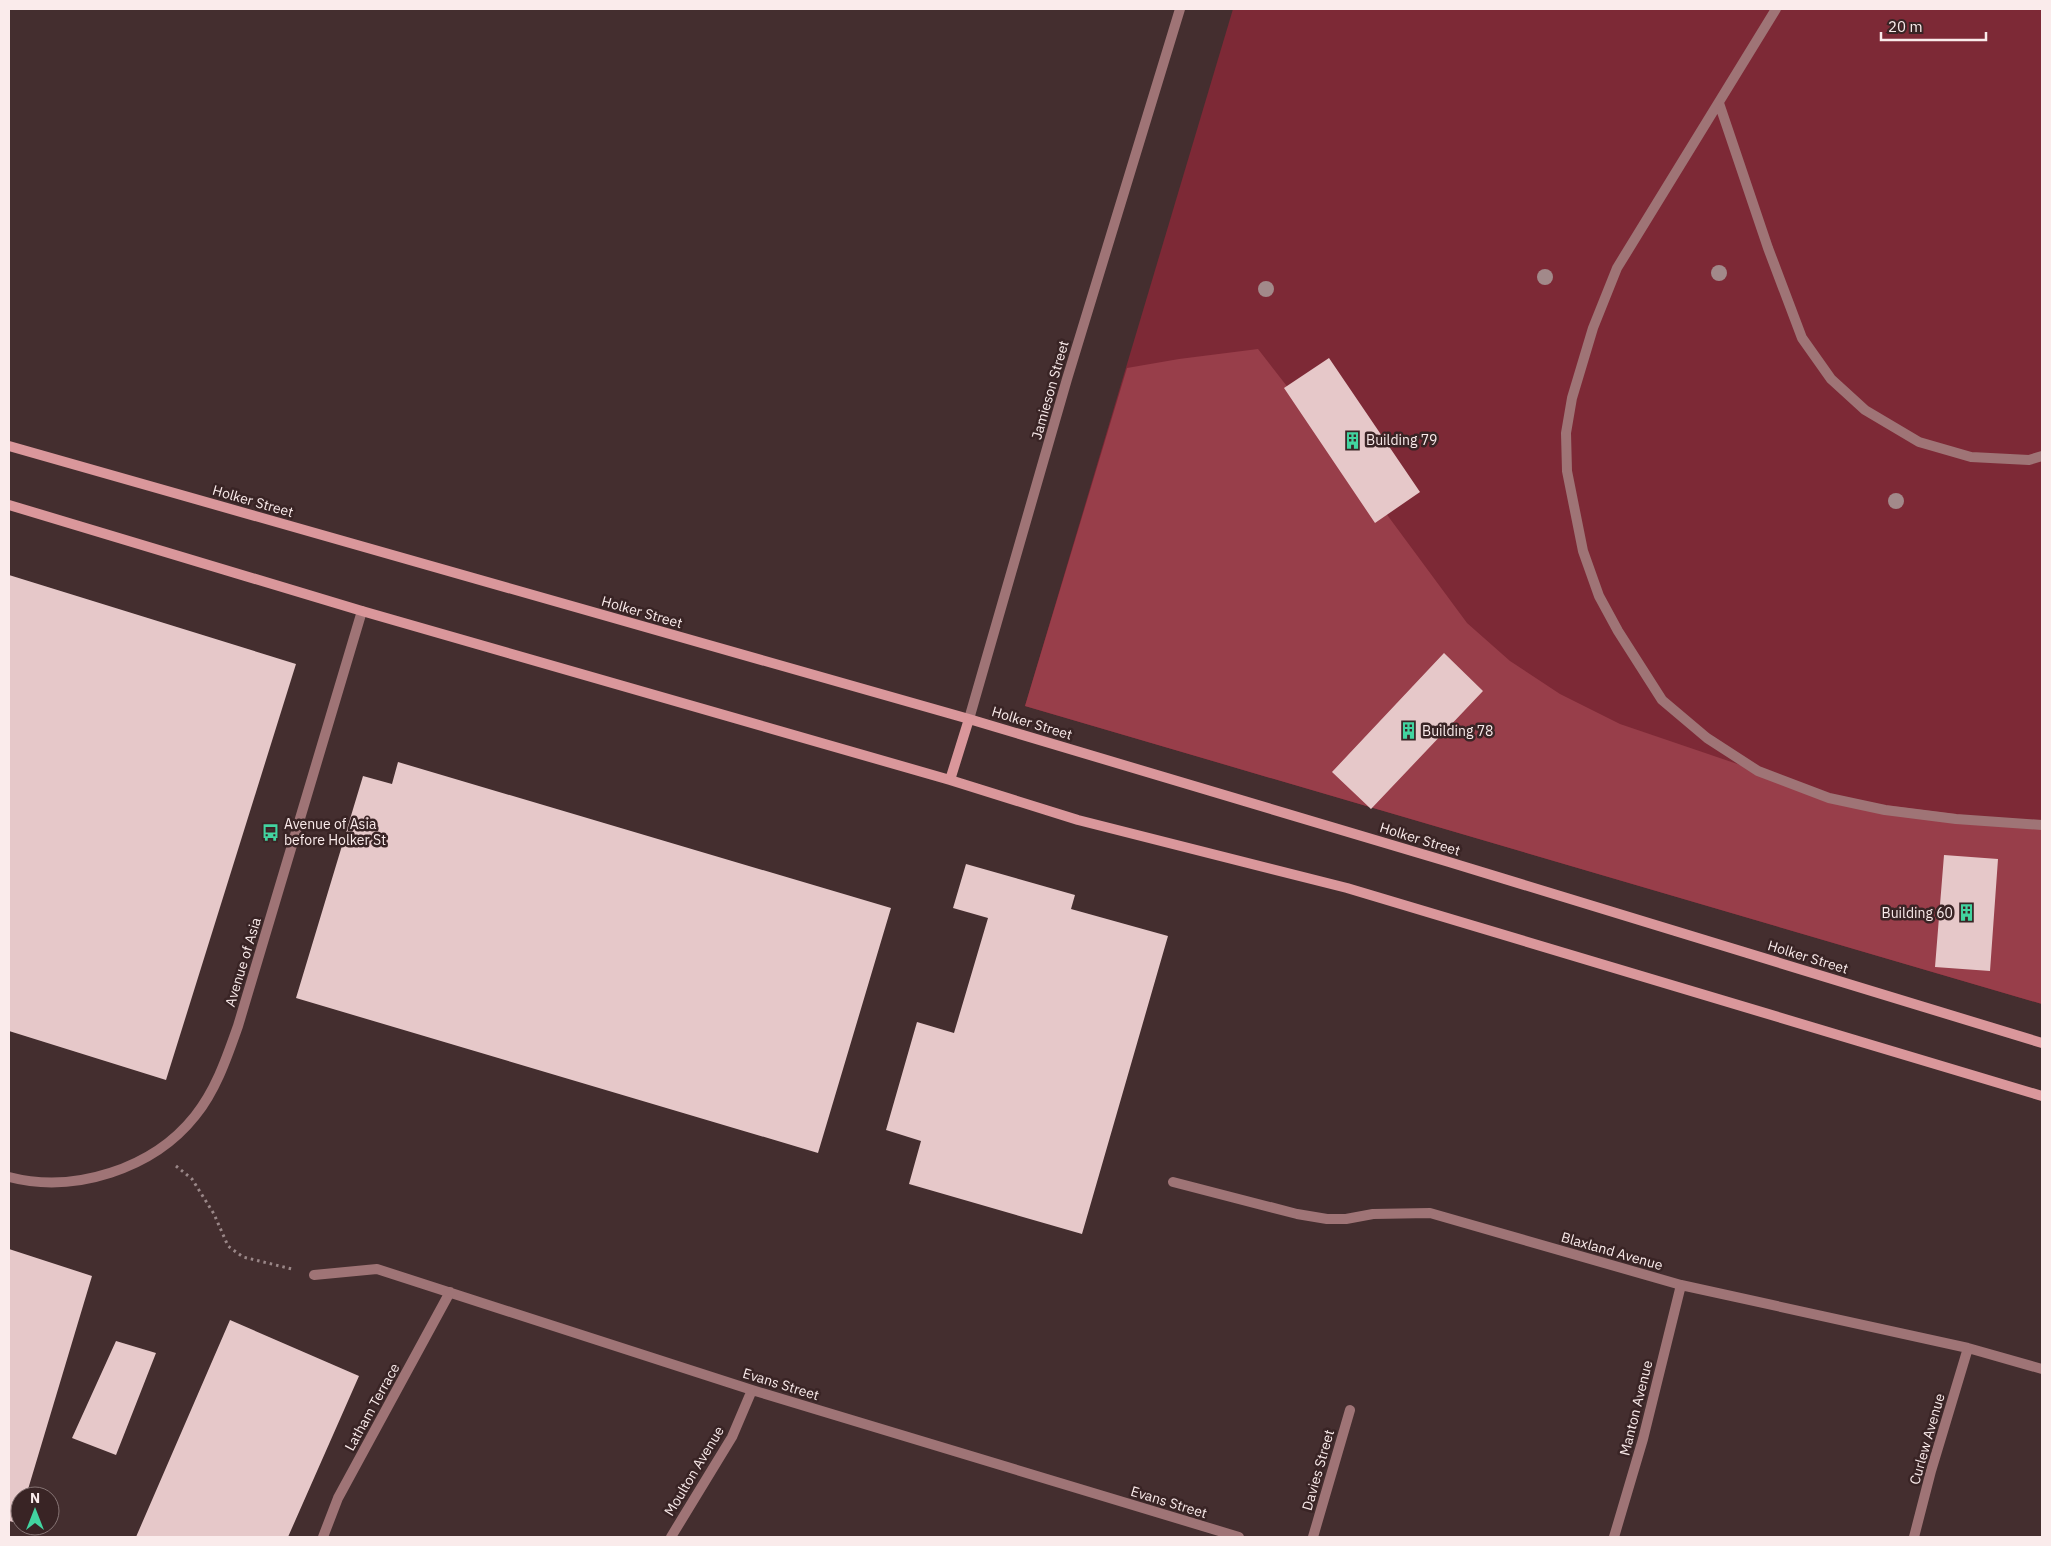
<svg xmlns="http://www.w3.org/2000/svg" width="2051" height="1546" viewBox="0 0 2051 1546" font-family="'IBM Plex Sans',sans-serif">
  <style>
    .green { fill: #7d2936 }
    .forest { fill: #983e4a }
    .building { fill: #e6c8c9 }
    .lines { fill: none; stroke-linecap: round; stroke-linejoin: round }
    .path { stroke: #9a8788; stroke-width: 3; stroke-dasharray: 2.5 4; stroke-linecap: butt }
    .lane { stroke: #9f7476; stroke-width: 10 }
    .street { stroke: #9f7476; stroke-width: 10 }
    .secondary { stroke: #da979b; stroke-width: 10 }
    .tree { fill: #a2898a }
    .labels { text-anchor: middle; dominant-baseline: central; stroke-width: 5; stroke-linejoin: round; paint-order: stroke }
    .street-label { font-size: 14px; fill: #faebeb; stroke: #392425 }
    .poi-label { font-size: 14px; fill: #faebeb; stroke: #392425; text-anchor: start }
  </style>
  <rect width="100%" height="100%" fill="#442e2f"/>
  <path class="green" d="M 1233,9 L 2042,9 L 2042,1004 L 1025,706 Z"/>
  <path class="forest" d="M 1258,349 L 1385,512 L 1467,623 L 1510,661 L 1560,694 L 1620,724 L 1758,771 L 1829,798 L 2042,825 L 2042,1004 L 1025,706 L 1127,368 L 1179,359 Z"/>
  <path class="building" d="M 1329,358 L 1420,492 L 1375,523 L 1284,388 Z
    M 9,575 L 296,664 L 166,1080 L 9,1031 Z
    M 1444,653 L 1483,691 L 1371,809 L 1332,772 Z
    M 398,762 L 891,908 L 818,1153 L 296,998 L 363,776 L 392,784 Z
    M 1944,855 L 1998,859 L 1990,971 L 1935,967 Z
    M 966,864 L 1075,895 L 1071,909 L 1168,936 L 1082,1234 L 909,1184 L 921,1141 L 886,1130 L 917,1022 L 954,1033 L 988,918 L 953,908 Z
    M 9,1249 L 92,1276 L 26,1496 L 20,1496 L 18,1523 L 9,1521 Z
    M 230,1320 L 359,1376 L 288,1537 L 136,1537 Z
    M 116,1341 L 156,1353 L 116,1455 L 72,1438 Z"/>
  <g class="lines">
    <path class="path" d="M 176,1166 L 192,1179 L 214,1214 L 228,1246 L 243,1257 L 292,1269"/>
    <path class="lane" d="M 1776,9 L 1617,268 L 1593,328 L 1572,398 L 1566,433 L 1567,471 L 1583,551 L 1599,596 L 1618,631 L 1662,700 L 1707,738 L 1758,771 L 1829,798 L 1885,810 L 1956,819 L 2042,825
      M 1719,103 L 1768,248 L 1802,338 L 1831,379 L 1865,410 L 1919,442 L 1971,457 L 2029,460 L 2042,456"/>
    <path class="street" d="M 969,719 L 1067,379 L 1180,9
      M 9,1177 C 74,1194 153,1169 195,1116 C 216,1090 227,1057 238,1026 L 362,611
      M 1173,1182 L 1297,1214 L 1327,1219 L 1346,1219 L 1373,1214 L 1430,1213 L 1681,1285 L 1968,1348 L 2042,1369
      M 314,1275 L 377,1269 L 752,1390 L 1239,1537
      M 323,1537 L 338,1498 L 450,1292
      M 671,1537 L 732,1437 L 752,1390
      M 1313,1537 L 1350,1410
      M 1614,1537 L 1643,1439 L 1681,1285
      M 1914,1537 L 1931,1471 L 1968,1348"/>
    <path class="secondary" d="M 9,446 L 969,719 L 1449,862 L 2042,1043
      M 9,505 L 362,611 L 950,780 L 1078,820 L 1347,888 L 2042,1096
      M 950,780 L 969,719"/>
  </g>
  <g class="tree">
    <circle cx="1719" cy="273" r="8"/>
    <circle cx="1545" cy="277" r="8"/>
    <circle cx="1266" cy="289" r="8"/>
    <circle cx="1896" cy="501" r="8"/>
  </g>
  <defs>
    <symbol id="building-bare" viewBox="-9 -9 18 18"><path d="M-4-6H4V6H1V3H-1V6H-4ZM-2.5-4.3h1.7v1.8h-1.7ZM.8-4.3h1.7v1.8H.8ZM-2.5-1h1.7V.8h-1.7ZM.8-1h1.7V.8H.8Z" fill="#42d4a0" stroke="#392425" stroke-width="2.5" paint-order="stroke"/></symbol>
    <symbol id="bus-bare" viewBox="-9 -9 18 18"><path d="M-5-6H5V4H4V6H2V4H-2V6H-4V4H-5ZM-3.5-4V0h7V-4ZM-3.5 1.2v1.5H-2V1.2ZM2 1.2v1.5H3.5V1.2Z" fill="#42d4a0" stroke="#392425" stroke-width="2.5" paint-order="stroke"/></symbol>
  </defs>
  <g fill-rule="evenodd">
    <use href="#building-bare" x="1340" y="428" width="25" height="25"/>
    <use href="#building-bare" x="1396" y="718" width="25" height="25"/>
    <use href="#bus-bare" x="258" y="820" width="25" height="25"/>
    <use href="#building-bare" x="1954" y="900" width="25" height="25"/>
  </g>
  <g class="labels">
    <g class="street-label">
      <text transform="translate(1050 390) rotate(-74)">Jamieson Street</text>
      <text transform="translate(253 501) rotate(16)">Holker Street</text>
      <text transform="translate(642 612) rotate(16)">Holker Street</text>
      <text transform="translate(1032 723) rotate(17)">Holker Street</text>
      <text transform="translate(1420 839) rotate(17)">Holker Street</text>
      <text transform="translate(1808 957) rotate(17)">Holker Street</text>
      <text transform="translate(243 962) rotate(-73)">Avenue of Asia</text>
      <text transform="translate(1612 1251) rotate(16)">Blaxland Avenue</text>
      <text transform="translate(781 1384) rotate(17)">Evans Street</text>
      <text transform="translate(372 1407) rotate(-61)">Latham Terrace</text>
      <text transform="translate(1636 1408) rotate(-76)">Manton Avenue</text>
      <text transform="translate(1927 1439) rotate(-74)">Curlew Avenue</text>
      <text transform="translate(1318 1470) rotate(-74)">Davies Street</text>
      <text transform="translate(694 1471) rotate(-59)">Moulton Avenue</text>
      <text transform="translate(1169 1502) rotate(17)">Evans Street</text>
    </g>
    <g class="poi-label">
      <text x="1366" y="440">Building 79</text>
      <text x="1422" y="731">Building 78</text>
      <text x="284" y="824">Avenue of Asia<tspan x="284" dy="16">before Holker St</tspan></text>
      <text x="1953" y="913" text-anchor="end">Building 60</text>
    </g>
  </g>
  <rect width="2051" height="1546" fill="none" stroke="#faebeb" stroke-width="20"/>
  <g transform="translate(35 1511)"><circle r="24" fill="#392425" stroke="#867474"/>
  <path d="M0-4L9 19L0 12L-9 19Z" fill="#42d4a0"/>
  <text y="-8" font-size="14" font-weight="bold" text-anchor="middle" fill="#faebeb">N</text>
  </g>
  <path d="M1881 32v8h105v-8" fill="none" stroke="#faebeb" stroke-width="2.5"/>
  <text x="1888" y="32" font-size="15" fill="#faebeb" stroke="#392425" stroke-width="4" paint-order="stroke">20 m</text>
</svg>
